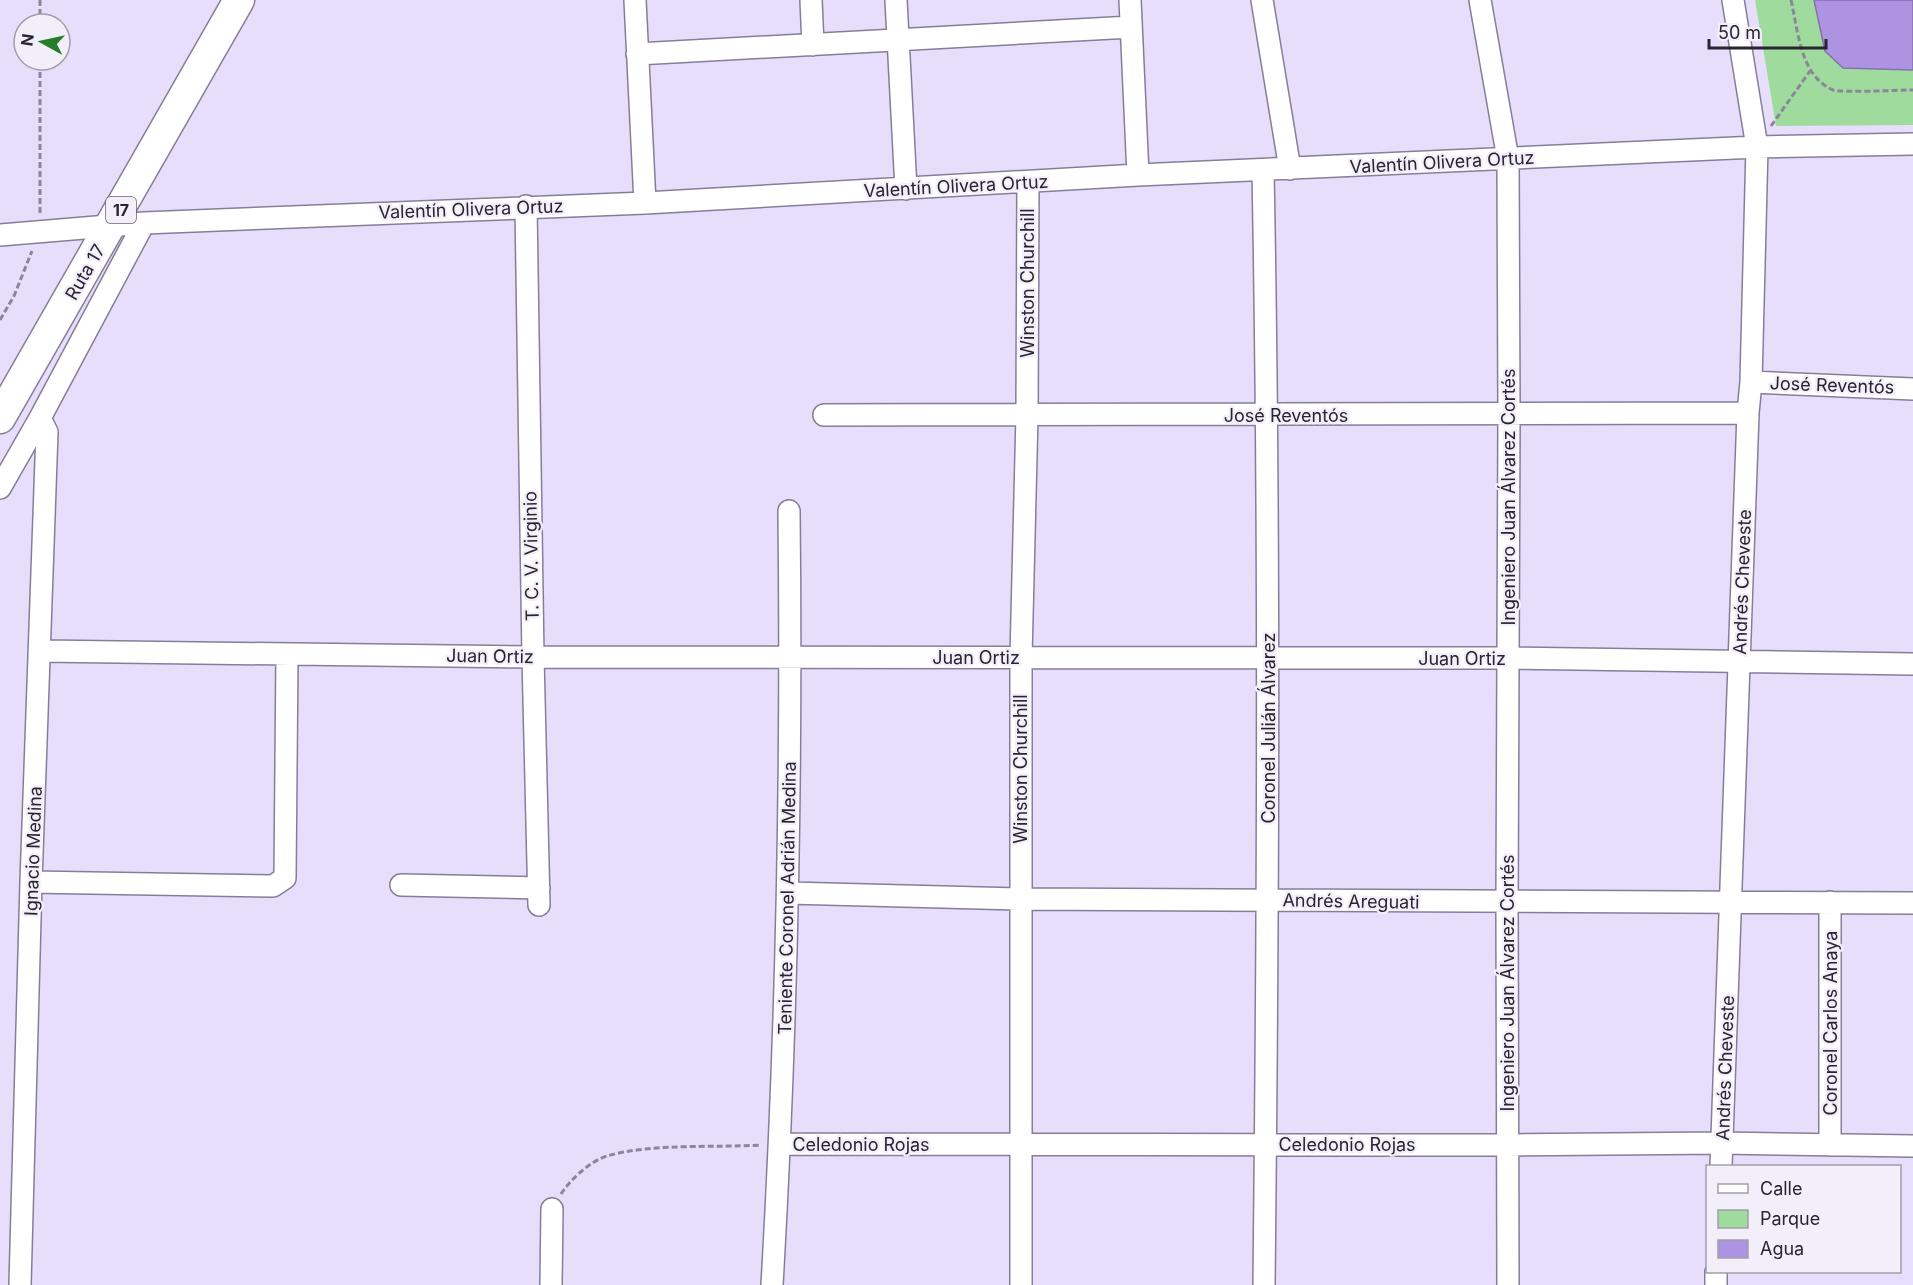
<svg xmlns="http://www.w3.org/2000/svg" width="1913" height="1285" viewBox="0 0 1913 1285" font-family="Inter,sans-serif">
  <style>
    .green { fill: #9fdb9d }
    .water { fill: #ae93e3; stroke: #8672ad; stroke-width: 1.5 }
    .lines { fill: none; stroke-linecap: round; stroke-linejoin: round }
    .minor-casing { stroke: #867e98; stroke-width: 24 }
    .highway-casing { stroke: #867e98; stroke-width: 33 }
    .path { stroke: #8c869a; stroke-width: 3; stroke-dasharray: 6 3; stroke-linecap: butt }
    .minor { stroke: #fff; stroke-width: 21 }
    .highway { stroke: #fff; stroke-width: 30 }
    .labels { text-anchor: middle; dominant-baseline: central; stroke-width: 4.5; stroke-linejoin: round; paint-order: stroke }
    .shield { fill: #f2eefa; stroke: #65616d; stroke-width: 1.5 }
    .shield-label { font-size: 16px; font-weight: bold; fill: #282530 }
    .street-label { font-size: 18px; fill: #282530; stroke: #f2eefa }
  </style>
  <rect width="100%" height="100%" fill="#e7defb"/>
  <path class="green" d="M 1755,0 L 1913,0 L 1913,125 L 1776,126 Z"/>
  <path class="water" d="M 1814,0 L 1913,0 L 1913,70 L 1843,68 L 1825,51 Z"/>
  <g class="lines">
    <defs>
      <path id="minor" d="M 635,0 L 645,203
        M 811,0 L 813,45
        M 896,0 L 906,189
        M 1130,0 L 1138,175
        M 1262,0 L 1290,169
        M 1480,0 L 1508,159 L 1509,415 L 1507,903 L 1508,1285
        M 637,54 L 1131,27
        M 1263,170 C 1270,542 1268,913 1264,1285
        M 526,206 L 533,657 L 539,905
        M 0,235 L 144,223 L 645,203 L 1138,175 L 1757,147 L 1913,144
        M 1751,382 L 1913,389
        M 824,415 L 1748,413
        M 0,488 L 40,418 L 144,223
        M 40,651 L 533,657 L 1508,658 L 1913,664
        M 31,882 L 273,886 L 285,878 L 287,654
        M 401,885 L 539,888
        M 789,893 L 1020,899 L 1913,903
        M 1830,902 L 1830,1145
        M 780,1144 L 1508,1145 L 1722,1143 L 1913,1146
        M 1721,1166 L 1748,413 L 1751,382 L 1757,147 L 1733,0
        M 20,1285 L 31,882 L 47,432 L 40,418
        M 551,1285 L 552,1209
        M 772,1285 C 787,1027 792,769 789,511
        M 1021,1285 L 1021,657 L 1027,415 L 1028,182
        M 1716,1285 L 1716,1272"/>
      <path id="highway" d="M 0,418 L 239,0"/>
    </defs>
    <use href="#minor" class="minor-casing"/>
    <use href="#highway" class="highway-casing"/>
    <path class="path" d="M 1791,0 C 1798,30 1800,76 1833,90 C 1843,93 1899,90 1913,90
      M 40,24 L 40,0
      M 1771,126 L 1810,71
      M 40,213 L 40,60
      M 0,320 L 14,296 L 32,251
      M 561,1194 C 570,1180 590,1161 607,1156 C 652,1143 713,1148 761,1145"/>
    <use href="#minor" class="minor"/>
    <use href="#highway" class="highway"/>
  </g>
  <g class="labels">
    <rect class="shield" x="106" y="197" width="30" height="26" rx="4.5"/>
    <g class="shield-label">
      <text x="121" y="210">17</text>
    </g>
    <g class="street-label">
      <text transform="translate(1442 162) rotate(-3)">Valentín Olivera Ortuz</text>
      <text transform="translate(956 186) rotate(-3)">Valentín Olivera Ortuz</text>
      <text transform="translate(471 209) rotate(-2)">Valentín Olivera Ortuz</text>
      <text transform="translate(85 272) rotate(-60)">Ruta 17</text>
      <text transform="translate(1027 283) rotate(-90)">Winston Churchill</text>
      <text transform="translate(1832 385) rotate(2)">José Reventós</text>
      <text x="1286" y="415">José Reventós</text>
      <text transform="translate(1508 497) rotate(-90)">Ingeniero Juan Álvarez Cortés</text>
      <text transform="translate(531 556) rotate(-91)">T. C. V. Virginio</text>
      <text transform="translate(1742 582) rotate(-88)">Andrés Cheveste</text>
      <text transform="translate(490 656) rotate(1)">Juan Ortiz</text>
      <text x="976" y="657">Juan Ortiz</text>
      <text x="1462" y="658">Juan Ortiz</text>
      <text transform="translate(1268 728) rotate(-90)">Coronel Julián Álvarez</text>
      <text transform="translate(1020 769) rotate(-90)">Winston Churchill</text>
      <text transform="translate(33 851) rotate(-88)">Ignacio Medina</text>
      <text transform="translate(787 898) rotate(-89)">Teniente Coronel Adrián Medina</text>
      <text transform="translate(1351 901) rotate(1)">Andrés Areguati</text>
      <text transform="translate(1507 983) rotate(-90)">Ingeniero Juan Álvarez Cortés</text>
      <text transform="translate(1830 1023) rotate(-90)">Coronel Carlos Anaya</text>
      <text transform="translate(1725 1068) rotate(-88)">Andrés Cheveste</text>
      <text x="861" y="1144">Celedonio Rojas</text>
      <text x="1347" y="1144">Celedonio Rojas</text>
    </g>
  </g>
  <rect x="1706" y="1165" width="195" height="108" fill="#f2eefa" stroke="#a19ea9" stroke-width="1.5"/>
  <rect x="1718" y="1184" width="30" height="9" fill="#ffffff" stroke="#a19ea9" stroke-width="1.5"/>
  <text x="1760" y="1195" font-size="18" fill="#282530">Calle</text>
  <rect x="1718" y="1210" width="30" height="18" fill="#9fdb9d" stroke="#a19ea9" stroke-width="1.5"/>
  <text x="1760" y="1225" font-size="18" fill="#282530">Parque</text>
  <rect x="1718" y="1240" width="30" height="18" fill="#ae93e3" stroke="#a19ea9" stroke-width="1.5"/>
  <text x="1760" y="1255" font-size="18" fill="#282530">Agua</text>
  <g transform="translate(42 42) rotate(278)"><circle r="28" fill="#f2eefa" stroke="#a19ea9" stroke-width="1.5"/>
  <path d="M0-4.5L10 22L0 15L-10 22Z" fill="#267d2a"/>
  <text y="-9" font-size="16" font-weight="bold" text-anchor="middle" fill="#282530">N</text>
  </g>
  <path d="M1709 39v9h117v-9" fill="none" stroke="#282530" stroke-width="3"/>
  <text x="1718" y="39" font-size="18" fill="#282530" stroke="#f2eefa" stroke-width="4.5" paint-order="stroke">50 m</text>
</svg>
